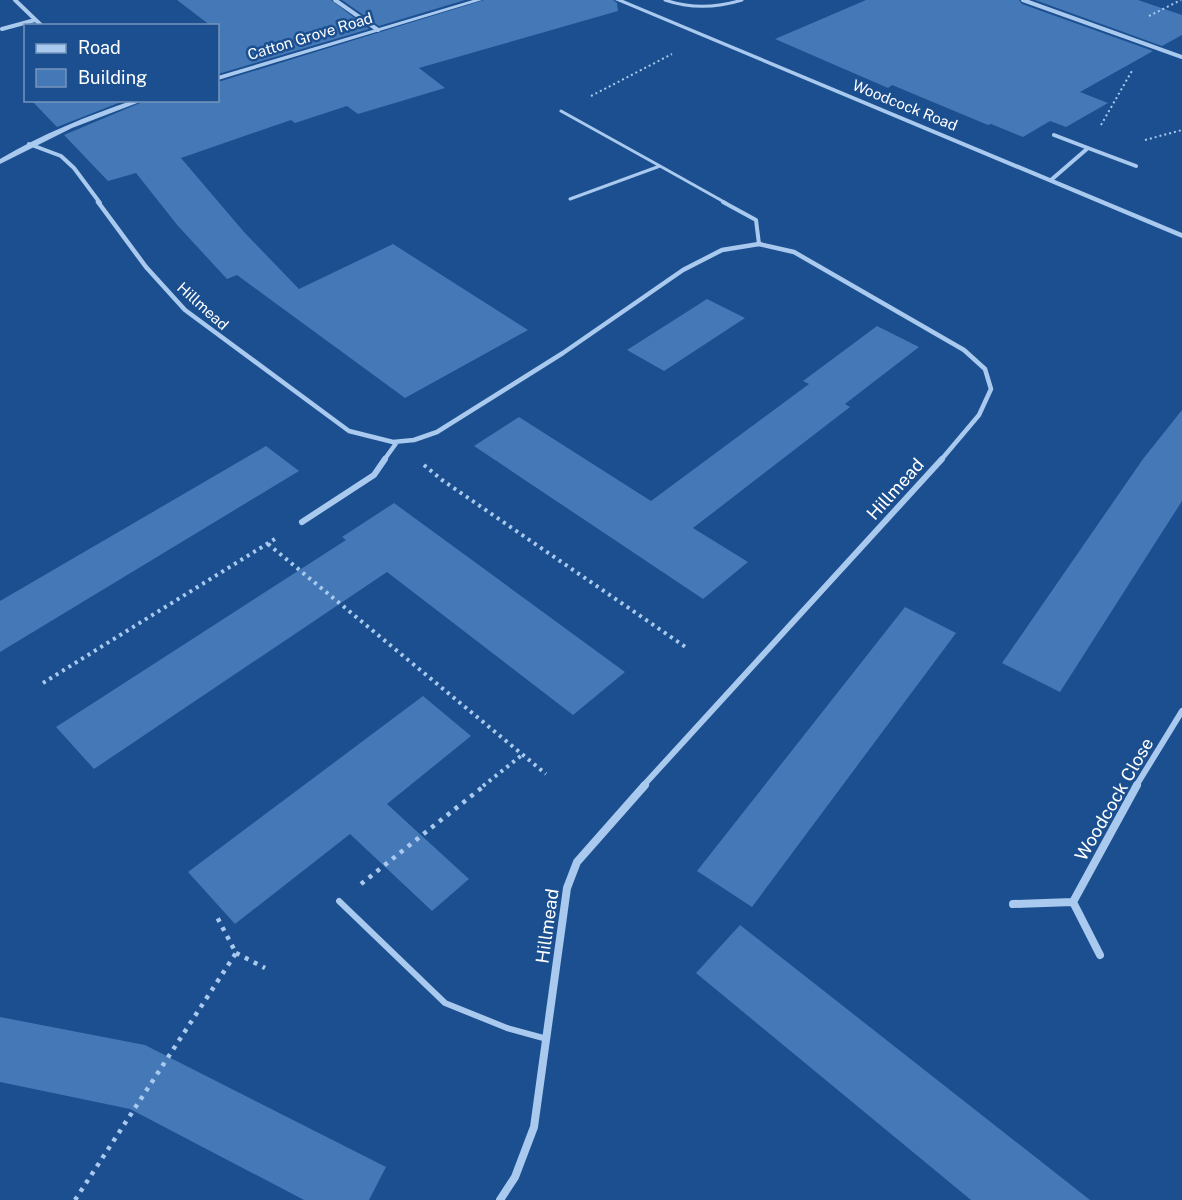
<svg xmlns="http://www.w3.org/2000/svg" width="1182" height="1200" viewBox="0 0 1182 1200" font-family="'Public Sans',sans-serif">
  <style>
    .building { fill: #4478b7 }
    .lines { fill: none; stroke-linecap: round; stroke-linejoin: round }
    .path-far2 { stroke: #a9c9ee; stroke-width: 2; stroke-dasharray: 2 3; stroke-linecap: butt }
    .path-far1 { stroke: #a9c9ee; stroke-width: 4; stroke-dasharray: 3 4.5; stroke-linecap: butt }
    .path { stroke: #a9c9ee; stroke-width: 4.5; stroke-dasharray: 4 6; stroke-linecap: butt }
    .service-far2 { stroke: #a9c9ee; stroke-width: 3 }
    .service-far1 { stroke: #a9c9ee; stroke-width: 4 }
    .service { stroke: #a9c9ee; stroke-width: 6 }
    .minor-far3 { stroke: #a9c9ee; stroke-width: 4 }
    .minor-far2 { stroke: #a9c9ee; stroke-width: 4.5 }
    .minor-far1 { stroke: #a9c9ee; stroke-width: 6 }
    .minor { stroke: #a9c9ee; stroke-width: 8 }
    .tertiary { fill: #a9c9ee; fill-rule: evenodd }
    .labels { text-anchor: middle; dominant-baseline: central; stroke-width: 5; stroke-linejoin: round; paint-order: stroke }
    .far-street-label { font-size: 15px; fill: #fff; stroke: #1b4f8f }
    .street-label { font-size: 18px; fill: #fff; stroke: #1b4f8f }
  </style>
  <rect width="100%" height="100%" fill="#1b4f8f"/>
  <path class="building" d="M 177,0 L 331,0 L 369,29 L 218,74 L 218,26 L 211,26 Z
    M 342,0 L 465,0 L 379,26 Z
    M 484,0 L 613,0 L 617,3 L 618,11 L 419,68 L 445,88 L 358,114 L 347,106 L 295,123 L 291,120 L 181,158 L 244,232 L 299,289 L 393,244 L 528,330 L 405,398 L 237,275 L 227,279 L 178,226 L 136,173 L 108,181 L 64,135 L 147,100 L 218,100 L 218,82 Z
    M 866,0 L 1019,0 L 1022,4 L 1153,51 L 1080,92 L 1108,103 L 1066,127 L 1050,121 L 1023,137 L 991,124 L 988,125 L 892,85 L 888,88 L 775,39 Z
    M 1035,0 L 1138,0 L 1182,15 L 1182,35 L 1162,46 Z
    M 31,100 L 126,100 L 57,127 Z
    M 707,299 L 745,318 L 664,371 L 627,350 Z
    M 877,326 L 919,347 L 845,404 L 850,407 L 693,528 L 748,562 L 703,599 L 474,446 L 519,417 L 651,501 L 809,384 L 803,381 Z
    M 1182,410 L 1182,501 L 1060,692 L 1002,663 L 1143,459 Z
    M 266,446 L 299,471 L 0,652 L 0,601 Z
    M 394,503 L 625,672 L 573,715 L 387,572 L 94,769 L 56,727 L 346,540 L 342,537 Z
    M 905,607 L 956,633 L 752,907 L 697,871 Z
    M 423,696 L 471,736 L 387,804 L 469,879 L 432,911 L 350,834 L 235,924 L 188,872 Z
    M 740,925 L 1090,1200 L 971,1200 L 696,973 Z
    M 0,1017 L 145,1045 L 386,1167 L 369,1200 L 304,1200 L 130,1109 L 0,1082 Z"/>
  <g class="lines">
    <path class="path-far2" d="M 1149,16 L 1181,0
      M 591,96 L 672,54
      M 1101,125 L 1133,69
      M 1145,140 L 1182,130"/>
    <path class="path-far1" d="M 424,465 L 442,480 L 687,648
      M 268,544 L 546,774
      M 43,683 L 278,537
      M 483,786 L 522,755"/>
    <path class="path" d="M 361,884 L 485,785
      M 236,953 L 265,968
      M 75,1200 L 236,953 L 217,917"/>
    <path class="service-far2" d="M 665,0 C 691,9 716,8 742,0
      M 561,111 L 660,166
      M 570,199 L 660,166 L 726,203"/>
    <path class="service-far1" d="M 723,202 L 756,220 L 759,244"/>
    <path class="service" d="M 339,901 L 445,1003 L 507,1028 L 547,1039"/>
    <path class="minor-far3" d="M 15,0 L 42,26
      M 335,0 L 378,30
      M 1023,0 L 1182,57
      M 2,29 L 35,20
      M 29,144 L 61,156 L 74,168 L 100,203
      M 1088,148 L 1136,166
      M 1051,180 L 1088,148 L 1054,135"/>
    <path class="minor-far2" d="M 98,202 L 146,267 L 185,310 L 349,431 L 393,442 L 414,440 L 437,432 L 563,353 L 683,270 L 722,250 L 759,244 L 794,252 L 964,350 L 985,369 L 991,389 L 979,415 L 941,460
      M 384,460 L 397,442"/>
    <path class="minor-far1" d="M 302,522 L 374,475 L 385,459
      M 643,786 L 942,459
      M 1136,786 L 1182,711"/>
    <path class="minor" d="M 1013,904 L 1073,902
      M 1100,955 L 1073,902 L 1137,785
      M 500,1200 L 515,1177 L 534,1127 L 567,888 L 577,862 L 645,785"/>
    <path class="tertiary" d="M 473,0 L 482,0 L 218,80 L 218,76 Z
      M 615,0 L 623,0 L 1182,233 L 1182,238 Z
      M 134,100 L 145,100 L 72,128 L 0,164 L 0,159 C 42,134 87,116 134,100 Z"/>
  </g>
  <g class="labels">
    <g class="far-street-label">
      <text transform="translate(310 36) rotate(-17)">Catton Grove Road</text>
      <text transform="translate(905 105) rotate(22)">Woodcock Road</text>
      <text transform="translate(203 306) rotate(42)">Hillmead</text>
    </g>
    <g class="street-label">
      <text transform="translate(895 489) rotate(-48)">Hillmead</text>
      <text transform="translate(1114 799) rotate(-60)">Woodcock Close</text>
      <text transform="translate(547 926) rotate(-82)">Hillmead</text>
    </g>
  </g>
  <rect x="24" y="24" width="195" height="78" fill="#1b4f8f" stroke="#7695bc" stroke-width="1.5"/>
  <rect x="36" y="44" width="30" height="9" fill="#a9c9ee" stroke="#7695bc" stroke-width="1.5"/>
  <text x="78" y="54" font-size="18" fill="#ffffff">Road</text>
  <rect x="36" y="69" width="30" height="18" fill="#4478b7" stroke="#7695bc" stroke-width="1.5"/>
  <text x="78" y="84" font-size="18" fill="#ffffff">Building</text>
</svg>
